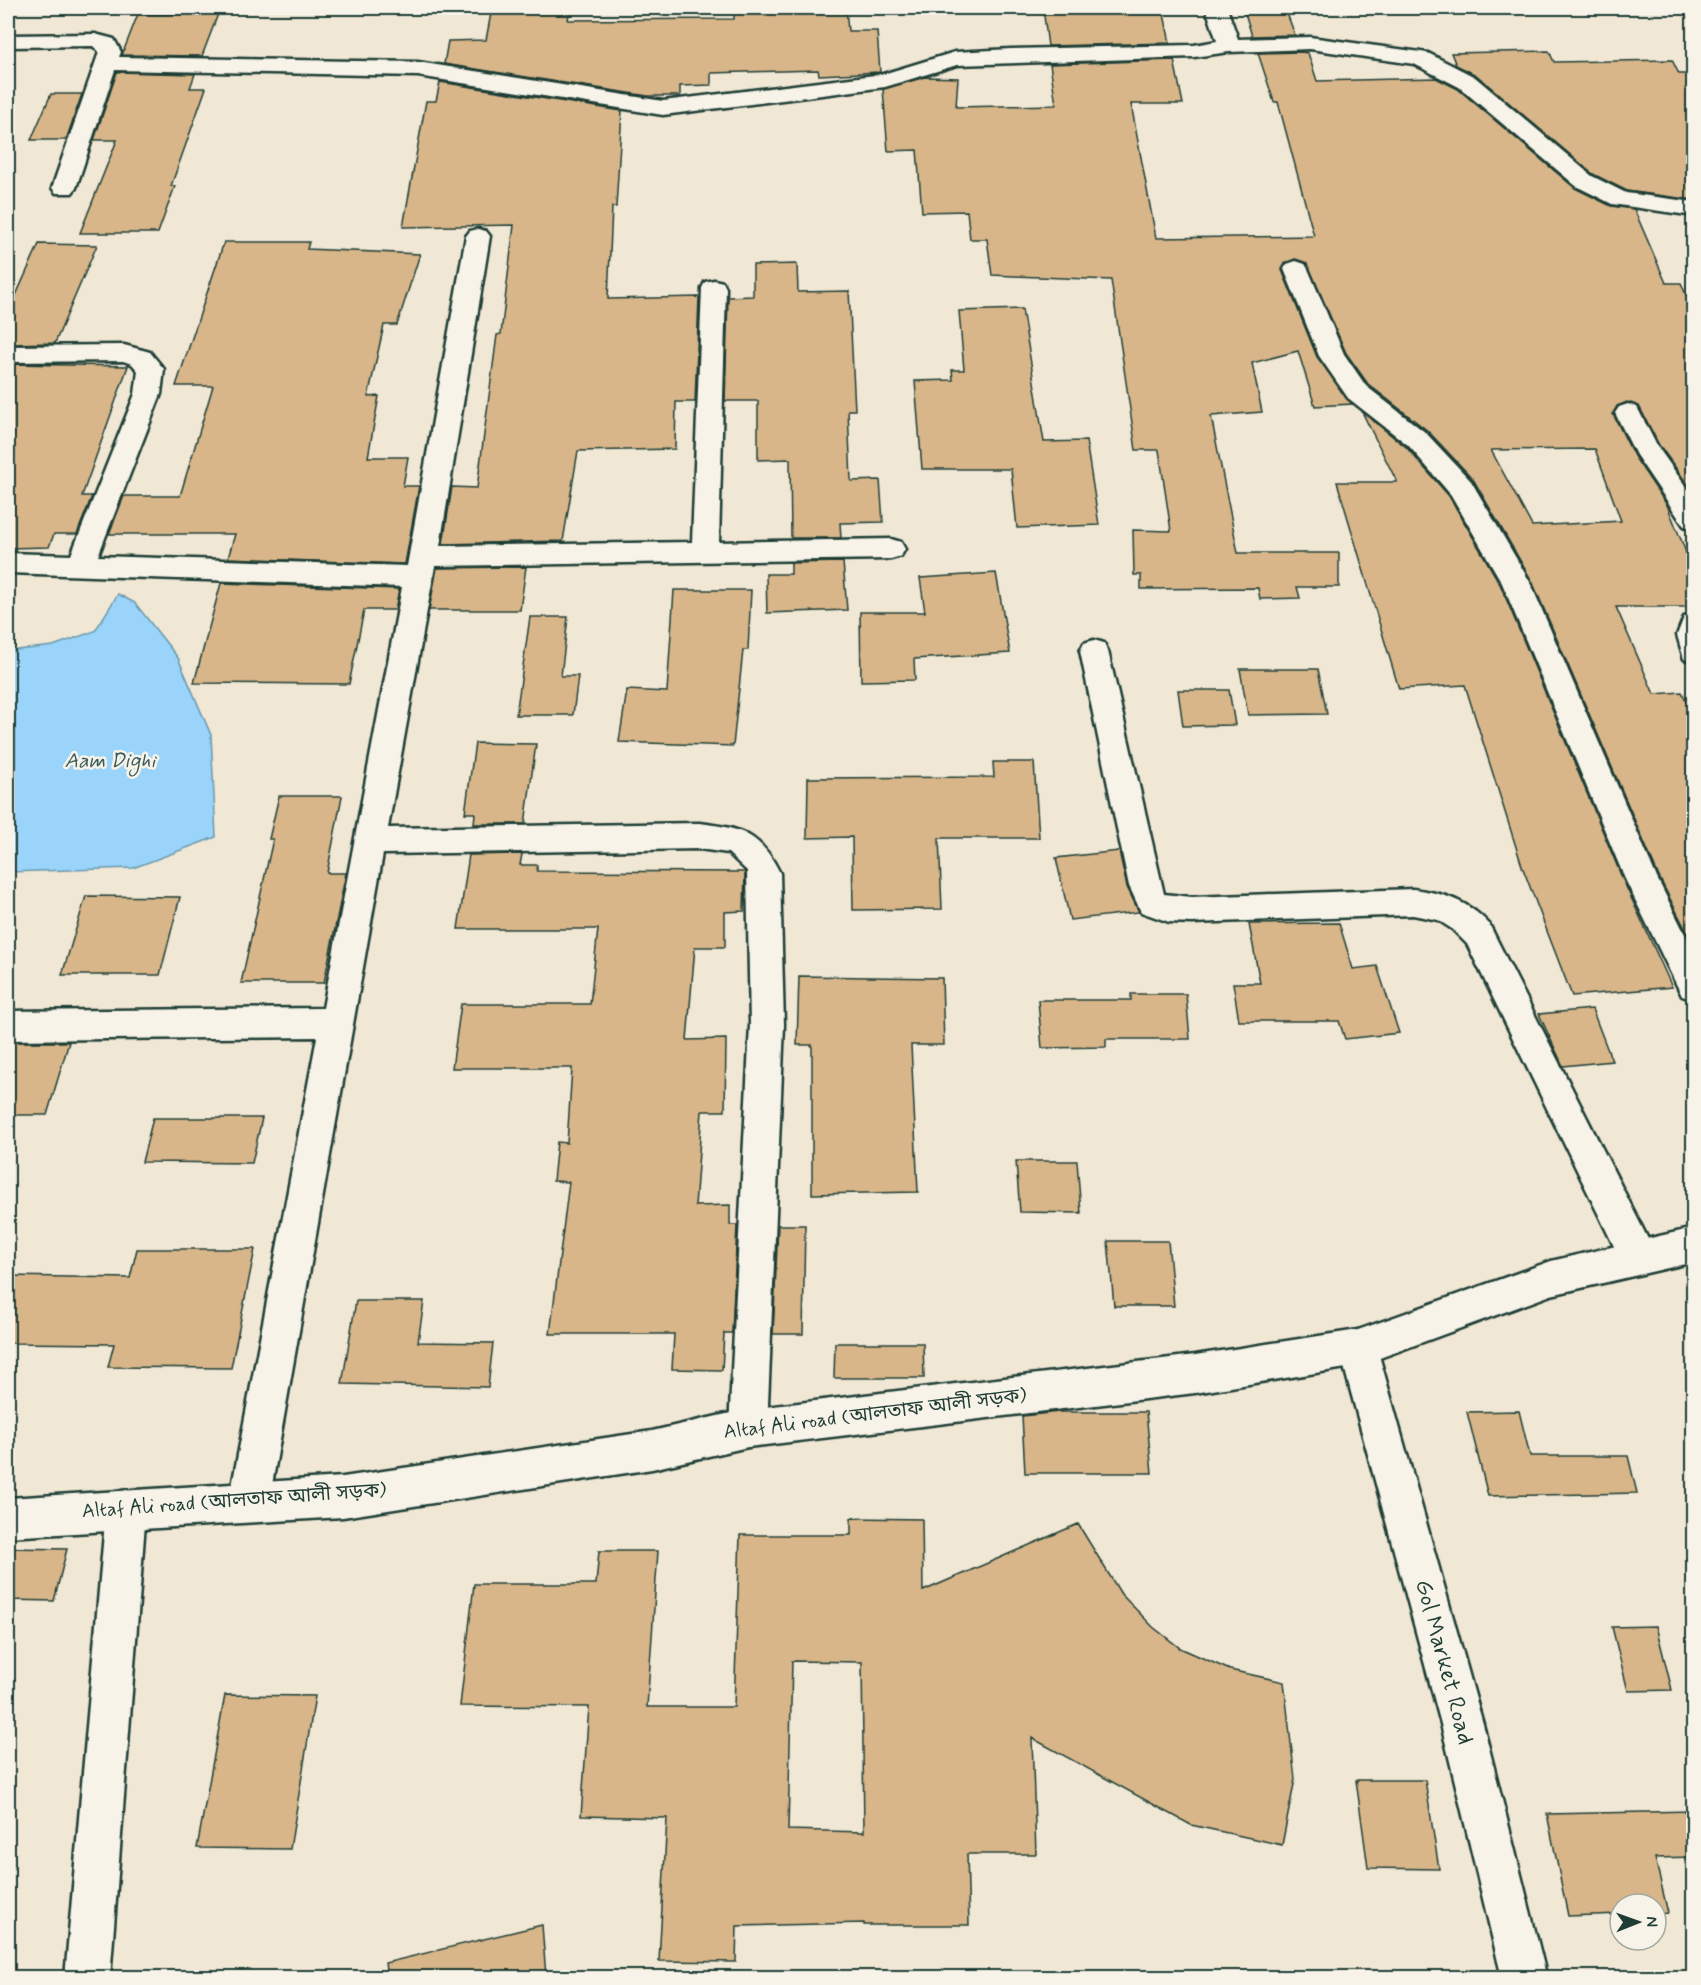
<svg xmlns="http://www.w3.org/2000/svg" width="1701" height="1985" viewBox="0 0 1701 1985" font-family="Mynerve,'Noto Sans Bengali',sans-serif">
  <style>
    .water { fill: #9ad4fa; stroke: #6998ab; stroke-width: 1.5 }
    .building { fill: #d8b68a; stroke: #1f3d34; stroke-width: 1.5; fill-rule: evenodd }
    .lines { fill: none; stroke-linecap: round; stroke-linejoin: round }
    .minor-casing { stroke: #1f3d34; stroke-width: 5 }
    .major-casing { stroke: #1f3d34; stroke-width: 5 }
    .minor { fill: #f7f3e8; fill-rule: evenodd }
    .major { fill: #f7f3e8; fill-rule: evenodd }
    .labels { text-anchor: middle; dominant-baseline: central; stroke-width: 5; stroke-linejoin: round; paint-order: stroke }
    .street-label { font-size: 20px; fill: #1f3d34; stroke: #f7f3e8 }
    .water-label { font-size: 21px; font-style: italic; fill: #385b5c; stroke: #f7f3e8 }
    .near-street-label { font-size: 24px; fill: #1f3d34; stroke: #f7f3e8 }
  </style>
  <rect width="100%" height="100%" fill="#f1e7d5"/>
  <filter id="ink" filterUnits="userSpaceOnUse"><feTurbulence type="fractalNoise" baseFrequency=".0167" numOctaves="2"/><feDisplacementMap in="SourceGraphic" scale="12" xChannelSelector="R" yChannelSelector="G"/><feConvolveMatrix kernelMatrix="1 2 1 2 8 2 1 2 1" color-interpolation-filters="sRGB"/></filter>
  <g filter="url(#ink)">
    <path class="water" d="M 118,594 L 135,603 L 178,658 L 211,735 L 216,837 L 133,868 L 8,872 L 8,651 L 53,646 L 95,631 Z"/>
    <path class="building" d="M 492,8 L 570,8 L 568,20 L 734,19 L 734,11 L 764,11 L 764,8 L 846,9 L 848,31 L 877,31 L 880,72 L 819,75 L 818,70 L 711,73 L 711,85 L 680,86 L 680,96 L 648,96 L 444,64 L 448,41 L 486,40 Z
      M 1043,8 L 1100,8 L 1102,14 L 1164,14 L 1170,43 L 1048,46 Z
      M 1248,8 L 1285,8 L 1295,35 L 1252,36 L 1245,13 L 1250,13 Z
      M 138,14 L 218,14 L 202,56 L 122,55 Z
      M 1549,51 L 1554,62 L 1672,60 L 1679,74 L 1694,74 L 1694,200 L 1627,191 L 1593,174 L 1476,75 L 1456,65 L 1451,53 Z
      M 1301,52 L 1308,53 L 1317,81 L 1436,78 L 1458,89 L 1575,188 L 1611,206 L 1634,209 L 1666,283 L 1681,283 L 1694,313 L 1694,493 L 1659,445 L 1639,406 L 1627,402 L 1617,406 L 1613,414 L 1634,456 L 1667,505 L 1694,572 L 1694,607 L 1616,607 L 1654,694 L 1682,692 L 1694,720 L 1694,946 L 1659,877 L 1532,581 L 1473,479 L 1428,431 L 1368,384 L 1346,353 L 1307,263 L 1295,259 L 1285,263 L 1282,270 L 1317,357 L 1352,404 L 1315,406 L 1298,351 L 1252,363 L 1262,412 L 1211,416 L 1238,553 L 1339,553 L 1339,587 L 1297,587 L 1300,598 L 1260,599 L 1258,588 L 1141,589 L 1141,575 L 1134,575 L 1133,530 L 1171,531 L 1159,450 L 1136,450 L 1111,280 L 992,275 L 987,239 L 970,239 L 967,211 L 922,212 L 917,150 L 888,151 L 883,89 L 925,77 L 958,78 L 956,107 L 1056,105 L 1050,64 L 1174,60 L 1183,104 L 1131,104 L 1156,238 L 1314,236 L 1278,102 L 1274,102 L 1258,53 ZM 1595,449 L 1621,521 L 1532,526 L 1491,450 Z
      M 117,72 L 195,74 L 190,88 L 206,88 L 171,186 L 175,186 L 158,233 L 80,233 L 117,140 L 94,140 Z
      M 440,82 L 622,111 L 616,207 L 612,207 L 608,299 L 699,297 L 695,402 L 676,402 L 675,449 L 578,451 L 563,541 L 443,544 L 452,487 L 477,488 L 497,335 L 501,334 L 514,225 L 403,227 L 426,101 L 436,101 Z
      M 51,94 L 82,94 L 66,140 L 31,140 Z
      M 224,242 L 309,242 L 307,249 L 420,254 L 397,325 L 384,325 L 368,397 L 379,396 L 368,457 L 408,457 L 403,486 L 419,486 L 405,564 L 228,558 L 235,534 L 109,534 L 124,496 L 180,496 L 213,386 L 176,386 Z
      M 39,244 L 97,245 L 55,343 L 8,344 L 8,313 Z
      M 797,264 L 798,292 L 849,291 L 855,410 L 848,410 L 851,481 L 880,480 L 883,522 L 840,523 L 841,538 L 791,538 L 790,459 L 758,460 L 758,401 L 725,401 L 728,297 L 753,296 L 753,265 Z
      M 1022,309 L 1044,442 L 1086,441 L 1099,525 L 1017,528 L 1011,469 L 922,469 L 915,381 L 953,380 L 952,370 L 964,370 L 959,311 Z
      M 8,364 L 128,366 L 82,496 L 92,496 L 77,534 L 54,534 L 49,547 L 8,548 Z
      M 1362,412 L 1406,447 L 1449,496 L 1500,584 L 1623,880 L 1672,987 L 1572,996 L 1522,866 L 1465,685 L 1399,689 L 1337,482 L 1397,482 Z
      M 843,562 L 847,610 L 767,613 L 766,574 L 791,574 L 791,563 Z
      M 526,567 L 520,610 L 429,610 L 437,568 Z
      M 996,573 L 1010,653 L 914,659 L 915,680 L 861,681 L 860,612 L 925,612 L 920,578 Z
      M 221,583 L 399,589 L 395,610 L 364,610 L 349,684 L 194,683 Z
      M 674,590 L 751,590 L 748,650 L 743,650 L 733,746 L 619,742 L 627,690 L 667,692 Z
      M 530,617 L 568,617 L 561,676 L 578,676 L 573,715 L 516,715 Z
      M 1240,669 L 1318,669 L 1327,714 L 1248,715 Z
      M 1178,690 L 1229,690 L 1235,725 L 1183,726 Z
      M 475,743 L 536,744 L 525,824 L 474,824 L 475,813 L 465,813 Z
      M 993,762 L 1034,762 L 1039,838 L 939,838 L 942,909 L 853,910 L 852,837 L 807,838 L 808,778 L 994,777 Z
      M 279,796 L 342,796 L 327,873 L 346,873 L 324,983 L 241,983 L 273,839 L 269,839 Z
      M 1119,851 L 1127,887 L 1139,912 L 1070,920 L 1056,858 Z
      M 522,854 L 520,865 L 537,865 L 537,871 L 745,872 L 744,911 L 725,912 L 725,947 L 695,947 L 687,1040 L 726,1039 L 725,1111 L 702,1111 L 695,1206 L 730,1205 L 730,1225 L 737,1225 L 732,1333 L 724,1333 L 722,1370 L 672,1369 L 674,1334 L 550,1334 L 569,1182 L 553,1181 L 557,1142 L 567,1143 L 572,1068 L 452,1068 L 461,1004 L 590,1004 L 598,929 L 458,929 L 469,855 Z
      M 86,896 L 180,897 L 160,975 L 62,975 Z
      M 1339,923 L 1353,969 L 1377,966 L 1399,1033 L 1345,1039 L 1339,1021 L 1239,1021 L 1233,983 L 1260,983 L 1249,924 Z
      M 799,976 L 942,978 L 944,1045 L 911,1045 L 918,1192 L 812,1194 L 812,1045 L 797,1045 Z
      M 1131,994 L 1186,994 L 1190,1039 L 1106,1039 L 1106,1047 L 1042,1048 L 1038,1000 L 1131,1000 Z
      M 1592,1009 L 1612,1061 L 1563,1066 L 1539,1014 Z
      M 8,1042 L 69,1042 L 47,1115 L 8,1115 Z
      M 153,1118 L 262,1118 L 252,1163 L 142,1162 Z
      M 1016,1161 L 1077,1161 L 1081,1213 L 1020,1212 Z
      M 778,1225 L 805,1225 L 803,1334 L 773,1334 Z
      M 1108,1241 L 1168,1241 L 1174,1306 L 1114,1306 Z
      M 137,1249 L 255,1249 L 231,1368 L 108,1367 L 114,1344 L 8,1343 L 8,1276 L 130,1278 Z
      M 356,1301 L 424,1301 L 418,1342 L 493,1343 L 488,1387 L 342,1384 Z
      M 835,1343 L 923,1343 L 924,1378 L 834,1378 Z
      M 1519,1411 L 1530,1456 L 1628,1456 L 1637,1493 L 1488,1496 L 1467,1412 Z
      M 1059,1412 L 1146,1412 L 1152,1473 L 1025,1473 L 1022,1416 Z
      M 851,1518 L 922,1519 L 923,1591 L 1078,1524 L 1121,1594 L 1153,1627 L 1180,1648 L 1230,1670 L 1284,1682 L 1295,1779 L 1282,1845 L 1191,1825 L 1032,1738 L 1036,1854 L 967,1854 L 969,1925 L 864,1925 L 864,1923 L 737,1926 L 736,1962 L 659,1961 L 667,1818 L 581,1816 L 589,1707 L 460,1706 L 474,1584 L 596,1584 L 599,1551 L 658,1551 L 647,1707 L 734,1707 L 740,1535 L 851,1535 ZM 792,1661 L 862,1662 L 864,1832 L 788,1830 Z
      M 8,1548 L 67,1549 L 54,1601 L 8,1600 Z
      M 1656,1626 L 1672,1690 L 1628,1691 L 1612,1627 Z
      M 225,1695 L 315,1696 L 290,1849 L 197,1848 Z
      M 1356,1780 L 1425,1780 L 1439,1869 L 1368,1868 Z
      M 1694,1811 L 1694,1857 L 1655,1858 L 1668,1913 L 1656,1914 L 1656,1904 L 1620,1904 L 1620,1914 L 1568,1916 L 1547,1814 Z
      M 542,1925 L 546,1977 L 387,1977 L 385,1963 Z"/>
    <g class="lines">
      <defs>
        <path id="minor" d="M 1206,8 L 1227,8 L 1238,39 L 1310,37 L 1428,53 L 1475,77 L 1592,176 L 1626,193 L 1694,202 L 1694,216 L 1612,204 L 1576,186 L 1459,87 L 1414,64 L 1310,49 L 1229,52 L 1194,57 L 957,65 L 885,87 L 663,115 L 418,76 L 115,70 L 76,188 L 72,193 L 56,193 L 52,188 L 99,52 L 93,46 L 8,47 L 8,35 L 95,34 L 114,39 L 121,52 L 119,57 L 418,62 L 663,101 L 883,74 L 955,52 L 1011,49 L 1194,45 L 1217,41 Z
          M 478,229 L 486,231 L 490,236 L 440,546 L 692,542 L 702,288 L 705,282 L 714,280 L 723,282 L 726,288 L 719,542 L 891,539 L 901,542 L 905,549 L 901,556 L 891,559 L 435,566 L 388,828 L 699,823 C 741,828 760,833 780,873 L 784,1025 L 767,1428 L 762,1442 L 748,1447 L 734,1442 L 729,1428 L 750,1025 L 747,871 L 728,853 L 699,849 L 383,854 L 269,1502 L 263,1516 L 249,1522 L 235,1516 L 229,1502 L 317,1037 L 8,1040 L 8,1011 L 323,1008 L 402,587 L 8,573 L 8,553 L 71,555 L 135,394 L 138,371 L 132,364 L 123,361 L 8,362 L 8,346 L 124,345 L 150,352 L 164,369 L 161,394 L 98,556 L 407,566 L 466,236 L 470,231 Z
          M 1296,261 L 1305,264 L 1308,269 L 1344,354 L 1366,386 L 1426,433 L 1471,481 L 1530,582 L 1657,878 L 1694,952 L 1694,1000 L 1682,996 L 1625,879 L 1502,583 L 1451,495 L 1408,445 L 1348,398 L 1319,356 L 1284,269 L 1287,264 Z
          M 1628,404 L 1637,407 L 1657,446 L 1694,498 L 1694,529 L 1684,526 L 1636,455 L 1615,413 L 1619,407 Z
          M 1694,614 L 1694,662 L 1684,659 L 1677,635 L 1684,617 Z
          M 1094,640 L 1104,643 L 1108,651 L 1164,894 L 1192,897 L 1413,889 C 1444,893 1468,901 1489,924 L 1651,1245 L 1656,1257 L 1651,1269 L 1638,1274 L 1625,1269 L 1467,944 L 1452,929 L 1438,920 L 1413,915 L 1192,923 L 1169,922 L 1141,912 L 1129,886 L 1080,651 L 1084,643 Z
          M 1358,1330 L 1371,1335 L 1377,1348 L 1483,1724 L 1547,1978 L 1502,1978 L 1441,1724 L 1339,1348 L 1345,1335 Z
          M 126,1490 L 140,1496 L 146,1510 L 110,1978 L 65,1978 L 106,1510 L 112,1496 Z"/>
        <path id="major" d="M 1694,1228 L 1694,1262 L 1551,1295 L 1358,1366 L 1195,1393 L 748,1447 L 652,1469 L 343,1517 L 8,1537 L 8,1498 L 343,1477 L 652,1431 L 748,1409 L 1195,1355 L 1358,1330 L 1551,1261 Z"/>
      </defs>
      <use href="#minor" class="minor-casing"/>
      <use href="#major" class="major-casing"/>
      <use href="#minor" class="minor"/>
      <use href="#major" class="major"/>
    </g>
  </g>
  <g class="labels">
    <g class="street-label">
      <text transform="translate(875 1414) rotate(-7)">Altaf Ali road (আলতাফ আলী সড়ক)</text>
      <text transform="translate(234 1501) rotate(-4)">Altaf Ali road (আলতাফ আলী সড়ক)</text>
    </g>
    <g class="water-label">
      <text x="110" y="761">Aam Dighi</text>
    </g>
    <g class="near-street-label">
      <text transform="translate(1444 1662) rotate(75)">Gol Market Road</text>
    </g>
  </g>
  <rect width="1701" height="1985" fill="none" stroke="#f7f3e8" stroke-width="30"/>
  <rect x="15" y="15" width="1671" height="1955" fill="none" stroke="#1f3d34" stroke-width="2" filter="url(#ink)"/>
  <g transform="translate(1638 1922) rotate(89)"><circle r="28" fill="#f7f3e8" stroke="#a1aaa0" stroke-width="1.5"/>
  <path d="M0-4.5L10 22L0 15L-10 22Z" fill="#1f3d34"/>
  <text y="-9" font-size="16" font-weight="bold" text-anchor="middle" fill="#1f3d34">N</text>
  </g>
</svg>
